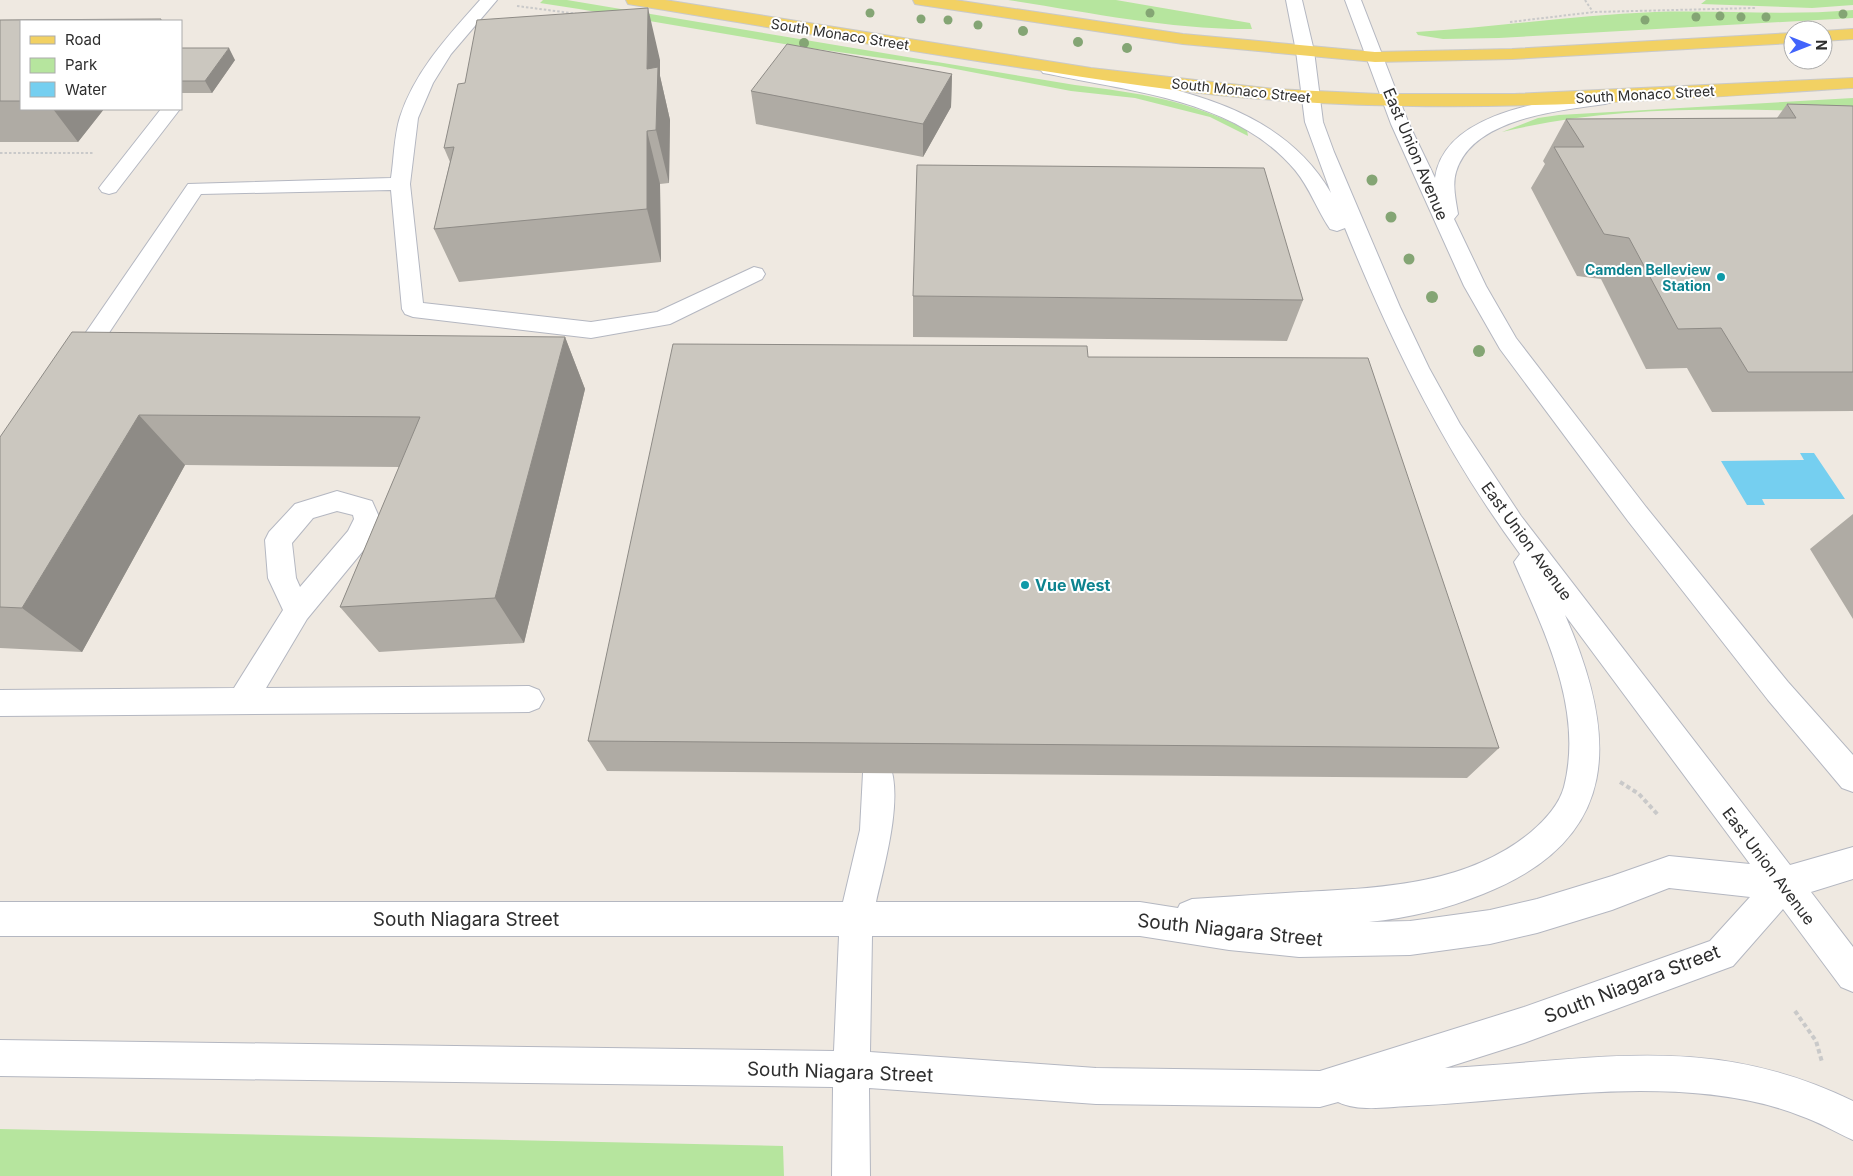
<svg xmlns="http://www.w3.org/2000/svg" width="1853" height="1176" viewBox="0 0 1853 1176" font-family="Inter,sans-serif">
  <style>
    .green { fill: #b6e59e }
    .water { fill: #75cff0 }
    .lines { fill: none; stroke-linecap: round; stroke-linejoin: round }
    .minor-casing { stroke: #b4b7c1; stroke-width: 2 }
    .major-casing { stroke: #c9c9c9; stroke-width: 2 }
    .path-far1 { stroke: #c9c9c9; stroke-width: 2; stroke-dasharray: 2.5 2; stroke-linecap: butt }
    .path { stroke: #c9c9c9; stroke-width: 4; stroke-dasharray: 4.5 3; stroke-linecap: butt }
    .minor { fill: #fff; fill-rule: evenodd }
    .major { fill: #f2d163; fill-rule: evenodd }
    .tree { fill: #84a574 }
    .wall { fill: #afaba4 }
    .shaded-wall { fill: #8e8b86 }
    .building { fill: #cbc7bf; stroke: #8e8b86 }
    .culture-dot { fill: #0f9aa8; stroke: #fff; stroke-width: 2 }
    .labels { text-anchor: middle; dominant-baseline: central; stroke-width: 4; stroke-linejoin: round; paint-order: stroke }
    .far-street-label { font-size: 14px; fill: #2e2e2e; stroke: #fff }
    .far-culture-label { font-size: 14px; font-weight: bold; fill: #0d838f; stroke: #fff; text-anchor: end }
    .street-label { font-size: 16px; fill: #2e2e2e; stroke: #fff }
    .culture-label { font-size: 16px; font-weight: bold; fill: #0d838f; stroke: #fff; text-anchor: start }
    .near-street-label { font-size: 19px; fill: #2e2e2e; stroke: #fff }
  </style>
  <rect width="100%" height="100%" fill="#efe9e1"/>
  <path class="green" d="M 543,0 L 567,0 L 1075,85 C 1139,93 1189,100 1247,130 L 1248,136 L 1210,117 L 1135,98 L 1071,91 L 940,66 L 802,47 L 579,9 L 540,3 Z
    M 1008,0 L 1116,0 L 1250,23 L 1252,29 C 1171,30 1088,12 1008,0 Z
    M 1706,0 L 1853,0 L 1853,5 L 1812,8 L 1701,4 Z
    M 1853,10 L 1853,18 L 1499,38 L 1443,39 L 1418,35 L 1416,32 C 1496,27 1575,15 1655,12 C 1721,10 1788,16 1853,10 Z
    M 1853,98 L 1853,112 C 1736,109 1617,104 1502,132 L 1538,118 L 1559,115 Z
    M 0,1129 L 783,1146 L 784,1176 L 0,1176 Z"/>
  <path class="water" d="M 1800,453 L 1814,453 L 1845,499 L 1762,499 L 1765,505 L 1747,505 L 1721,461 L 1804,460 Z"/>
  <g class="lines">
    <defs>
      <path id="minor" d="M 480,0 L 497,0 L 451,54 L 433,83 L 418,118 L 410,184 L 423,303 L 591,322 L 657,312 L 754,267 L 762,269 L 765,274 L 762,279 L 670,324 L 591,338 L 413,317 L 405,314 L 402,309 L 391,190 L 201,194 L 85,369 L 77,371 L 69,369 L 65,363 L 69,357 L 188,184 L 391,178 C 394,159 394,136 400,117 C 415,71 448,36 480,0 Z
        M 1286,0 L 1302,0 L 1314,51 L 1323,122 L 1334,152 L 1400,307 L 1429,368 L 1460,424 L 1521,516 L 1790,865 L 1853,847 L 1853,879 L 1811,892 L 1853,947 L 1853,992 L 1841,987 L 1783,909 L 1733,966 L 1524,1043 L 1445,1068 C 1595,1061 1709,1031 1853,1101 L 1853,1140 C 1835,1132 1819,1122 1801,1116 C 1751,1096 1694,1091 1640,1091 C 1563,1091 1486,1103 1409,1106 C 1386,1107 1359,1112 1338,1102 L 1320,1107 L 1096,1104 L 869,1088 L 870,1176 L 832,1176 L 833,1087 L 0,1076 L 0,1040 L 834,1051 L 839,936 L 0,936 L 0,902 L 843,902 L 860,830 L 863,773 L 867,763 L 878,759 L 889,763 C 904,797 884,866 876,902 L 1140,902 L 1178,908 L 1180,904 L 1192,899 C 1228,897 1265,894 1301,892 C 1381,888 1467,885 1531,832 C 1545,820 1559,805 1564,787 C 1584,709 1544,631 1514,562 L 1520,554 C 1445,452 1392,344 1345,228 L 1337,231 L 1330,229 C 1317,210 1310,188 1295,170 C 1236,100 1133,92 1049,74 L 1043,73 L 1040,69 L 1043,65 L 1049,64 C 1150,85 1274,94 1331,193 L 1305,122 L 1296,51 ZM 1565,615 L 1750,864 L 1669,856 L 1612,876 L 1537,899 L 1490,910 L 1410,921 L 1369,922 C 1409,918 1446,909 1483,894 C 1623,839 1618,736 1565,615 ZM 1669,888 L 1750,897 L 1710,941 L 1524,1007 L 1320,1071 L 1096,1068 L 870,1052 L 872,936 L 1140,936 L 1229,950 L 1299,957 L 1410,955 L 1490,944 L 1537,933 L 1612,910 Z
        M 1345,0 L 1361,0 L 1409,124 L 1435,178 C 1445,110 1552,101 1605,92 L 1612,94 L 1614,98 L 1612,102 L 1605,104 C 1558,111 1472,118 1456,172 C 1452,185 1456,201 1458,214 L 1454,219 L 1486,286 L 1516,338 L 1646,507 L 1788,682 L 1853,755 L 1853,792 L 1842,788 L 1768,700 L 1628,521 L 1500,349 L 1464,286 L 1391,124 Z
        M 161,109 L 180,109 L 116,192 L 109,194 L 102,192 L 99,188 L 102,184 Z
        M 337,491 L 372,501 L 380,519 L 367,546 L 307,619 L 266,688 L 529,686 L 539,690 L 544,699 L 539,708 L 529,712 L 0,716 L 0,690 L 234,688 L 283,610 L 268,578 L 265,540 L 269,532 L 295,504 ZM 337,511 L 353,515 L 354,519 L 348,531 L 300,587 L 296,578 L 292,543 L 313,518 Z"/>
      <path id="major" d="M 626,0 L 665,0 L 1091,68 L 1274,89 L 1379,94 L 1514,94 L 1853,78 L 1853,88 C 1661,100 1467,115 1274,100 C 1188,94 1103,80 1017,67 C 889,48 762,26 634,5 L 628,4 Z
        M 913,0 L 955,0 L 1183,34 L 1375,52 L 1512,49 L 1793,33 L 1793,43 L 1512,59 L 1375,62 L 1183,44 L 921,5 L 915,4 Z
        M 1853,29 L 1853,39 L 1823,41 L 1823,31 Z"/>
    </defs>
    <use href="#minor" class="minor-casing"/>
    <use href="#major" class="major-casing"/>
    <path class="path-far1" d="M 1585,0 L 1593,12
      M 517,6 L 578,14
      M 1510,22 L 1594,12 L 1755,8
      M 0,153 L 94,153"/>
    <path class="path" d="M 1620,782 L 1639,794 L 1659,816
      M 1795,1011 L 1816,1041 L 1822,1062"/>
    <use href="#minor" class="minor"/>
    <use href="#major" class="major"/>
  </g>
  <g class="tree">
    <circle cx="870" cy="13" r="4.5"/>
    <circle cx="1150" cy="13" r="4.5"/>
    <circle cx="1843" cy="14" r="4.5"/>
    <circle cx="1720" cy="16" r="4.5"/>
    <circle cx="1696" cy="17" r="4.5"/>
    <circle cx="1741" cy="17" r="4.5"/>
    <circle cx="1766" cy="17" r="4.5"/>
    <circle cx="921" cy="19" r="4.5"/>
    <circle cx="948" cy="20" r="4.5"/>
    <circle cx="1645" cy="20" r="4.5"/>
    <circle cx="978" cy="25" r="4.5"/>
    <circle cx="1023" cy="31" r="5"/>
    <circle cx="1078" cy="42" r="5"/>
    <circle cx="804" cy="43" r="5"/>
    <circle cx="1127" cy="48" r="5"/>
    <circle cx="1372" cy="180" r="5.5"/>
    <circle cx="1391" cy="217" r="5.5"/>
    <circle cx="1409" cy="259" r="5.5"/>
    <circle cx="1432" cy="297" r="6"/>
    <circle cx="1479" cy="351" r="6"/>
  </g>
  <path class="wall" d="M 161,19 L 163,21 L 21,21 L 21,109 L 118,109 L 104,109 L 78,142 L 0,142 L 0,20 Z
    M 181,48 L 235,60 L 212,93 L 181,93 Z
    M 660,60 L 660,76 L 670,120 L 669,183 L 660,184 L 661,262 L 459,282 L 434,229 L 450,162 L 444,148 Z
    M 952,74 L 951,107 L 923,157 L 756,124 L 751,91 Z
    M 1787,104 L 1853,106 L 1853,411 L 1712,412 L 1687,368 L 1646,369 L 1601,279 L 1577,276 L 1531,188 L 1545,164 L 1543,161 L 1566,119 L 1777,118 Z
    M 913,296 L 1303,300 L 1287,341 L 913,337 Z
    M 565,337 L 585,389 L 524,643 L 379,652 L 340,607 L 399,467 L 185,465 L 82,652 L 0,648 L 0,437 Z
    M 1088,357 L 1499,748 L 1467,778 L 607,771 L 588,741 Z
    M 1853,514 L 1853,619 L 1810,549 Z"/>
  <path class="shaded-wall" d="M 648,8 L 660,60 L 660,76 L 670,120 L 669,183 L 656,130 L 647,69 Z
    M 229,48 L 235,60 L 212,93 L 205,81 Z
    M 952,74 L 951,107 L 923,157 L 923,124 Z
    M 53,109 L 104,109 L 78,142 Z
    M 647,131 L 660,184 L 661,262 L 647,209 Z
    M 565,337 L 585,389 L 524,643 L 495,598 Z
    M 139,415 L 185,465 L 82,652 L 22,608 Z"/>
  <path class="building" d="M 648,8 L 647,69 L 658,67 L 656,130 L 647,131 L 647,209 L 434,229 L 454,147 L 444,148 L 458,84 L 465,83 L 477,20 Z
    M 161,19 L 160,21 L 21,21 L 21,101 L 0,101 L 0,20 Z
    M 787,44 L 952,74 L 923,124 L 751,91 Z
    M 181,48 L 229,48 L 205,81 L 181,81 Z
    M 1787,104 L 1853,106 L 1853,372 L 1748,372 L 1721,328 L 1678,329 L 1629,238 L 1604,234 L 1554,147 L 1584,147 L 1566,119 L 1796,118 Z
    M 917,165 L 1264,168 L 1303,300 L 913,296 Z
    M 72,332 L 565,337 L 495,598 L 340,607 L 420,417 L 139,415 L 22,608 L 0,607 L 0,437 Z
    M 673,344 L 1087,346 L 1088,357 L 1368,358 L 1499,748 L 588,741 Z"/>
  <g class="culture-dot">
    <circle cx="1721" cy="277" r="5"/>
    <circle cx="1025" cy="585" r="5"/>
  </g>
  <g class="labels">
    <g class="far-street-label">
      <text transform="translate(840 34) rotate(9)">South Monaco Street</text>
      <text transform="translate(1241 90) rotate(6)">South Monaco Street</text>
      <text transform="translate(1645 94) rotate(-3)">South Monaco Street</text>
    </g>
    <g class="far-culture-label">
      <text x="1711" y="269">Camden Belleview<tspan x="1711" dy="16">Station</tspan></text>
    </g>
    <g class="street-label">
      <text transform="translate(1416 154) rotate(67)">East Union Avenue</text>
      <text transform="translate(1527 541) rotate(54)">East Union Avenue</text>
      <text transform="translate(1769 866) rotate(53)">East Union Avenue</text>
    </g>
    <g class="culture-label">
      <text x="1035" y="585">Vue West</text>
    </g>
    <g class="near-street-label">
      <text x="466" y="919">South Niagara Street</text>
      <text transform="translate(1230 930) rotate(6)">South Niagara Street</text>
      <text transform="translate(1632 984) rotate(-21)">South Niagara Street</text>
      <text transform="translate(840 1072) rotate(2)">South Niagara Street</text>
    </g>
  </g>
  <rect x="20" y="20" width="162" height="90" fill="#ffffff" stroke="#ababab"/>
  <rect x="30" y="36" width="25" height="8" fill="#f2d163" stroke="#ababab"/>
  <text x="65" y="45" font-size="15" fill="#2e2e2e">Road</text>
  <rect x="30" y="58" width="25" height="15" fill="#b6e59e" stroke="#ababab"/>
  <text x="65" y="70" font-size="15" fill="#2e2e2e">Park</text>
  <rect x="30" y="82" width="25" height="15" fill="#75cff0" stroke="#ababab"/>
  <text x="65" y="95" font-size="15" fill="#2e2e2e">Water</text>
  <g transform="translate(1808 45) rotate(90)"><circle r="24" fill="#ffffff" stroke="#ababab"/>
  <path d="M0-4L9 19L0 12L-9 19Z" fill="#4264fb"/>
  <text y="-8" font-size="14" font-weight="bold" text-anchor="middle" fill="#2e2e2e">N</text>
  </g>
</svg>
